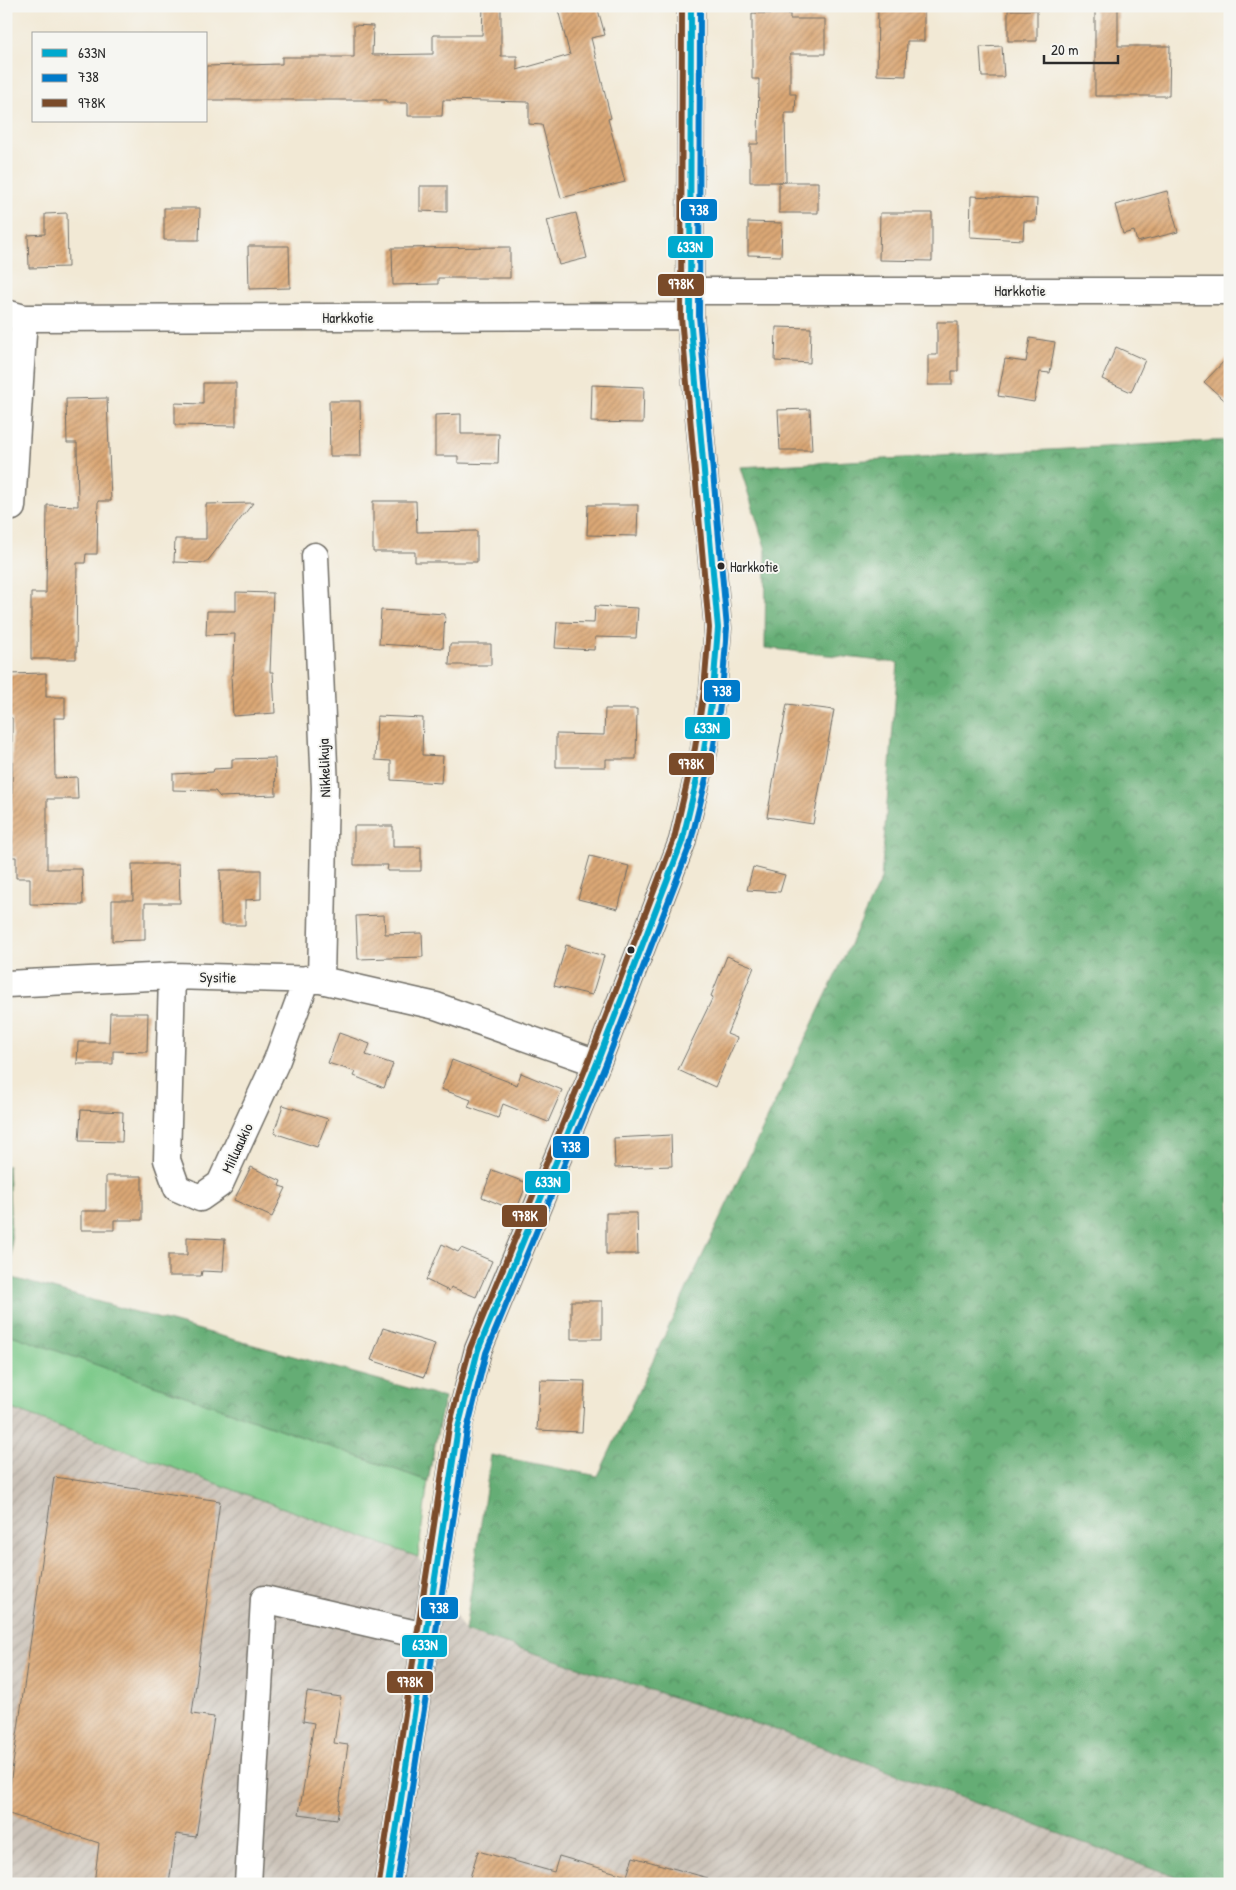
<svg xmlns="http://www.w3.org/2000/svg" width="1236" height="1890" viewBox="0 0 1236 1890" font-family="'Patrick Hand',sans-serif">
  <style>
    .industrial { fill: url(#industrial-furrows) }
    .grass { fill: #7cc989; stroke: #547a5a }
    .forest { fill: url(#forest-crowns); stroke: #486c50 }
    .building { fill: url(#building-hatch) }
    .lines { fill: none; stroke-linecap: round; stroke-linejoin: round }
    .minor-casing { stroke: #716e66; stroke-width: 29 }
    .minor { stroke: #fff; stroke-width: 26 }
    .bus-1-casing { stroke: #f6f6f2; stroke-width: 10 }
    .bus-2-casing { stroke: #f6f6f2; stroke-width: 10 }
    .bus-3-casing { stroke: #f6f6f2; stroke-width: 10 }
    .bus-1 { stroke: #00a9ce; stroke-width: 6 }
    .bus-2 { stroke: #007ac9; stroke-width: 6 }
    .bus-3 { stroke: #7a4b2a; stroke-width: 6 }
    .bus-dot { fill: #2b2b2b; stroke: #f6f6f2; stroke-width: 2 }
    .labels { text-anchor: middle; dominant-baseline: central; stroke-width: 4; stroke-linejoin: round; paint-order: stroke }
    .bus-label { font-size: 14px; fill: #2b2b2b; stroke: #f6f6f2; text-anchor: start }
    .street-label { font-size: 15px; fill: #2b2b2b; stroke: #f6f6f2 }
    .line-badge { stroke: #f6f6f2; stroke-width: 2 }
    .badge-label { font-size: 14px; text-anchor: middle; font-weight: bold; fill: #fff }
  </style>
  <defs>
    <pattern id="industrial-furrows" width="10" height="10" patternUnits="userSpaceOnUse" patternTransform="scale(1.25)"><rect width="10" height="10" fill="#cbc2b8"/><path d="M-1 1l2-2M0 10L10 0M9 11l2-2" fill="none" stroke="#aea79e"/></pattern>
    <pattern id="forest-crowns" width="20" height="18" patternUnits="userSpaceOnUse" patternTransform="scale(1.25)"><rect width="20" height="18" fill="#65ad75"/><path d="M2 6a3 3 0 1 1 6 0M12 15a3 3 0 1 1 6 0" fill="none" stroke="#538d60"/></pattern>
    <pattern id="building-hatch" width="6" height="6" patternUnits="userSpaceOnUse" patternTransform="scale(1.25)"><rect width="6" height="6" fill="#dba876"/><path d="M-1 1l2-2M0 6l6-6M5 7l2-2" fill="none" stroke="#b28961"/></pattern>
  </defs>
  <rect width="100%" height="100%" fill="#f6f6f2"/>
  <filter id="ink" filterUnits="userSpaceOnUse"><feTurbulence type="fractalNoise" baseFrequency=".02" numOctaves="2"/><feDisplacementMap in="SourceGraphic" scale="10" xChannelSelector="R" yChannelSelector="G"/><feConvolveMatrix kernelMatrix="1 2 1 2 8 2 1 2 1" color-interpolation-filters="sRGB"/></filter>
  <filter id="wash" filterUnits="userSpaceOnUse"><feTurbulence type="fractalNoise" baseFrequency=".0096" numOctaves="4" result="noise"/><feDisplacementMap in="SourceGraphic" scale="20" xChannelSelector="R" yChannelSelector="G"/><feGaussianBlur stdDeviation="1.12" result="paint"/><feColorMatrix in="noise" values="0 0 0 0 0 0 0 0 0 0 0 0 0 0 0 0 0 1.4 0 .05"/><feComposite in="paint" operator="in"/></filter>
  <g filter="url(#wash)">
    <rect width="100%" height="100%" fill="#f2e9d5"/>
    <path class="industrial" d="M 6,1407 L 418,1557 L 465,1631 L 782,1732 L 1196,1884 L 6,1884 Z"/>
    <path class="grass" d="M 6,1333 L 428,1481 L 418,1557 L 6,1407 Z"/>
    <path class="forest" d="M 1230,440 L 1230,1884 L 1196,1884 L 782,1732 L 465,1631 L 491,1455 L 598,1476 L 881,879 L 898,663 L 765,648 L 766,550 L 740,467 Z
      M 6,1166 L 8,1166 L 13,1278 L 444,1398 L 428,1481 L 6,1333 Z"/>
    <g id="blocks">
      <path class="building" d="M 483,6 L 501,6 L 501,56 L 517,56 L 517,70 L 570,55 L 557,6 L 597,6 L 605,35 L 591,38 L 611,118 L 608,119 L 625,182 L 561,198 L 542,125 L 529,124 L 529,102 L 443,100 L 442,116 L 408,116 L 408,103 L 386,103 L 386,100 L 206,100 L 206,66 L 282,64 L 282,57 L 354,57 L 354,25 L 373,26 L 372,55 L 433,54 L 433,35 L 482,35 Z
        M 878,6 L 924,6 L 924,41 L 907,41 L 906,76 L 877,75 Z
        M 1095,6 L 1118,6 L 1118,46 L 1170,46 L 1169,96 L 1095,96 Z
        M 1008,10 L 1037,10 L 1037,41 L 1008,41 Z
        M 752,13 L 790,14 L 790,19 L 825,19 L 825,54 L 790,54 L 790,94 L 796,94 L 795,113 L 785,113 L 786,182 L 750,182 L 750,144 L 758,144 L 759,79 L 752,79 Z
        M 1002,46 L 1004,77 L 982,77 L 980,47 Z
        M 779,182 L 818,182 L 818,213 L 779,213 Z
        M 420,186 L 447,186 L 447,212 L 420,211 Z
        M 1167,191 L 1178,232 L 1137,242 L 1134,231 L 1123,234 L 1115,205 Z
        M 971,196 L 1037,199 L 1036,221 L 1024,221 L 1023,240 L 970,237 Z
        M 164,208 L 200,208 L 199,240 L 164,240 Z
        M 67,213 L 68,267 L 29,268 L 28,235 L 45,234 L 45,214 Z
        M 576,213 L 587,258 L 559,265 L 547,220 Z
        M 880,213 L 932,213 L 932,261 L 879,260 Z
        M 748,222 L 782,223 L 781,256 L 748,255 Z
        M 248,246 L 289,246 L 290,288 L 249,289 Z
        M 510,247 L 510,278 L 438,278 L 438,284 L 393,285 L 392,248 Z
        M 937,322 L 958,322 L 958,371 L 952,371 L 952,385 L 928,385 L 928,355 L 937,355 Z
        M 776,327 L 811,328 L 810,363 L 775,361 Z
        M 1030,338 L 1055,342 L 1050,373 L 1040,372 L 1034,402 L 998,396 L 1005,359 L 1026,362 Z
        M 1116,347 L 1145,360 L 1131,392 L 1102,379 Z
        M 1230,355 L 1230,405 L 1204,382 Z
        M 203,383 L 236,383 L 236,426 L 175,425 L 175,403 L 203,404 Z
        M 592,385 L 644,387 L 643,423 L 591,422 Z
        M 107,398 L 111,501 L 98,501 L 97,554 L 86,554 L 85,563 L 77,563 L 76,659 L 31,659 L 31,593 L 46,593 L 47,505 L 78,506 L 77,443 L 67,443 L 66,399 Z
        M 329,401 L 360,401 L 361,456 L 330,456 Z
        M 810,409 L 812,450 L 780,450 L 778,410 Z
        M 461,414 L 461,434 L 499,434 L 498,464 L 458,463 L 458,456 L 435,456 L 435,415 Z
        M 373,501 L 416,501 L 417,532 L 477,531 L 477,562 L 415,562 L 415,552 L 373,552 Z
        M 253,503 L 206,563 L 174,562 L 175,539 L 206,539 L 206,504 Z
        M 588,505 L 638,505 L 637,536 L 587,535 Z
        M 236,592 L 273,593 L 270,672 L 273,672 L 275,713 L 233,716 L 231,675 L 233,675 L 235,634 L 206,635 L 207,611 L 236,611 Z
        M 595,606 L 638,608 L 636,638 L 595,637 L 594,650 L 555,648 L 557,622 L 594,623 Z
        M 381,610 L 445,614 L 443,648 L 379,644 Z
        M 450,644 L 491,644 L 491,665 L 449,665 Z
        M 46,673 L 46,697 L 65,697 L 65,718 L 54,718 L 55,778 L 77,777 L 78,799 L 47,799 L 47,869 L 82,869 L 83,905 L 30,904 L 30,878 L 16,878 L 16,857 L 12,857 L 12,718 L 8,717 L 8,674 Z
        M 787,704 L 834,710 L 813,824 L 767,817 Z
        M 605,709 L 637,709 L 636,759 L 606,759 L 606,767 L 556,767 L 556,734 L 604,735 Z
        M 377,716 L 423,718 L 422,755 L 443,756 L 441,783 L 391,780 L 391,761 L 375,760 Z
        M 275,758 L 276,795 L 220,797 L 215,791 L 173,790 L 173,774 L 213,772 L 214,769 L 232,768 L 232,759 Z
        M 354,826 L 393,826 L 393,847 L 421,847 L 421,871 L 387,871 L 388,865 L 354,865 Z
        M 590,856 L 629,866 L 618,909 L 578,899 Z
        M 132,864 L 179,864 L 180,903 L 145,903 L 145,940 L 112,941 L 112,900 L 133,900 Z
        M 753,867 L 785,875 L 780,892 L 747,890 Z
        M 220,870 L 261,870 L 261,899 L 245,900 L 245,925 L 221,925 Z
        M 384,915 L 385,934 L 422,933 L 423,957 L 358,959 L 356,916 Z
        M 566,945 L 604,956 L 592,995 L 554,986 Z
        M 727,956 L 754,967 L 727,1034 L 737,1038 L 715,1087 L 678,1070 L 713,997 L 711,996 Z
        M 110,1013 L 148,1013 L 147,1052 L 113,1051 L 113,1064 L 77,1064 L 78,1042 L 109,1042 Z
        M 339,1033 L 370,1044 L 366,1055 L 393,1064 L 384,1088 L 354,1076 L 356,1072 L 328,1063 Z
        M 452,1060 L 517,1085 L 521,1073 L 562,1090 L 548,1122 L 503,1104 L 498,1118 L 468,1107 L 471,1100 L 441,1089 Z
        M 283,1105 L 328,1119 L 317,1147 L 274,1133 Z
        M 81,1110 L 123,1112 L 122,1142 L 79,1141 Z
        M 671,1135 L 672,1166 L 615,1168 L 614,1138 Z
        M 251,1167 L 281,1181 L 279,1186 L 286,1188 L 272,1217 L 234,1200 Z
        M 492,1170 L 527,1183 L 516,1211 L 482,1197 Z
        M 106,1176 L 142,1176 L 142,1220 L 114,1220 L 114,1230 L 81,1230 L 81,1211 L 106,1211 Z
        M 606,1213 L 637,1213 L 638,1254 L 606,1254 Z
        M 187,1237 L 225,1239 L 223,1272 L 202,1271 L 201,1276 L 168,1276 L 168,1255 L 187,1255 Z
        M 442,1244 L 458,1252 L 461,1248 L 492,1261 L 476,1297 L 451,1287 L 449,1291 L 426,1280 Z
        M 571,1301 L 602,1301 L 602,1339 L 571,1339 Z
        M 383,1328 L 435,1344 L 424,1377 L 371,1360 Z
        M 540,1380 L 585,1381 L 582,1432 L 537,1430 Z
        M 54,1477 L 220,1501 L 192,1714 L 214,1717 L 196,1837 L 176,1834 L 169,1884 L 94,1884 L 99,1843 L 6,1813 Z
        M 307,1692 L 341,1697 L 334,1743 L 348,1745 L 337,1819 L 299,1814 L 314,1723 L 303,1721 Z
        M 478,1851 L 554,1872 L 559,1856 L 627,1876 L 633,1857 L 708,1878 L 707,1884 L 468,1884 Z"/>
    </g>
  </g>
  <g filter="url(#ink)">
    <use href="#blocks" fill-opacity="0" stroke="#716e66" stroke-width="1"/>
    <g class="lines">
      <defs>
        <path id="minor" d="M 690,291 L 1230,291
          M 6,313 L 24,318 L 690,316
          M 12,507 L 24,318
          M 315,556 L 325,788 L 321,980
          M 172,976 L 167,1160 L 177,1188 L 200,1198 L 220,1184 L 277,1060 L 307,979
          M 6,984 L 172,976 L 321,980 L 436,1006 L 597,1063
          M 248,1884 L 264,1599 L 425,1636
          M 388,1884 L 458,1428 L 478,1350 L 597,1063 L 682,842 L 704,750 L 713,691 L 718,628 L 690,316 L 691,6"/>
      </defs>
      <use href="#minor" class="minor-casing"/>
      <use href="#minor" class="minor"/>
      <defs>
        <path id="bus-1" d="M 388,1884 L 458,1428 L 478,1350 L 597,1063 L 682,842 L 704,750 L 713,691 L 718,628 L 690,316 L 691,6"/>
        <path id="bus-2" d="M 397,1884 L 467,1430 L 486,1353 L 605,1066 L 690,845 L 713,751 L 722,692 L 727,628 L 699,316 L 700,6"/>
        <path id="bus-3" d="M 379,1883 L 449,1427 L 470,1348 L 589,1060 L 674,839 L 695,748 L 704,690 L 709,628 L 681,317 L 682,6"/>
      </defs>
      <use href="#bus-1" class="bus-1-casing"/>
      <use href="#bus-2" class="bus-2-casing"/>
      <use href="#bus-3" class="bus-3-casing"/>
      <use href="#bus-1" class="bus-1"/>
      <use href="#bus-2" class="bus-2"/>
      <use href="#bus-3" class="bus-3"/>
    </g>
  </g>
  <g class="bus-dot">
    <circle cx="721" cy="566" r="4.5"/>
    <circle cx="631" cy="950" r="4.5"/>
  </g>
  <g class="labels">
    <g class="bus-label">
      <text x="730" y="566">Harkkotie</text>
    </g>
    <g class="street-label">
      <text x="1020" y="290">Harkkotie</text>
      <text x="348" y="317">Harkkotie</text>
      <text transform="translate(324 768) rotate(-92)">Nikkelikuja</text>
      <text transform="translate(218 977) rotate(1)">Sysitie</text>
      <text transform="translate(237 1148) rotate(-65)">Miiluaukio</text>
    </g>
  </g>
  <g class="line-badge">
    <rect x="680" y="198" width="38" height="24" rx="5" fill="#007ac9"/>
    <rect x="667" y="235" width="47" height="24" rx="5" fill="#00a9ce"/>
    <rect x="657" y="273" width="48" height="24" rx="5" fill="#7a4b2a"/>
    <rect x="703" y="679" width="38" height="24" rx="5" fill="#007ac9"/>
    <rect x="684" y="716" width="47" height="24" rx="5" fill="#00a9ce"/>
    <rect x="668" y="752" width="47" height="24" rx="5" fill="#7a4b2a"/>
    <rect x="552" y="1135" width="38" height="24" rx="5" fill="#007ac9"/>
    <rect x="524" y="1170" width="47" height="24" rx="5" fill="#00a9ce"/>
    <rect x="501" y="1204" width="47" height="24" rx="5" fill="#7a4b2a"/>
    <rect x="420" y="1596" width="39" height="24" rx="5" fill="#007ac9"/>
    <rect x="401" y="1634" width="47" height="24" rx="5" fill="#00a9ce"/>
    <rect x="386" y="1670" width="48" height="24" rx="5" fill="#7a4b2a"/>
  </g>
  <g class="badge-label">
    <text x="699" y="215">738</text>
    <text x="690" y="252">633N</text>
    <text x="681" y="289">978K</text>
    <text x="722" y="696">738</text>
    <text x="707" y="733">633N</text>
    <text x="691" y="769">978K</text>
    <text x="571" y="1152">738</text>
    <text x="548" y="1187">633N</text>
    <text x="525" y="1221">978K</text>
    <text x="439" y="1613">738</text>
    <text x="425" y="1650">633N</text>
    <text x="410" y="1687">978K</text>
  </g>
  <rect width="1236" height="1890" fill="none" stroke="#f6f6f2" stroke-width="25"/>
  <rect x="32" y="32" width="175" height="90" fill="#f6f6f2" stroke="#a5a5a2"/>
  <rect x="42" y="49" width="25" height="8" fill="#00a9ce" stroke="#a5a5a2"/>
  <text x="78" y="58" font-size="15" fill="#2b2b2b">633N</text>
  <rect x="42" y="74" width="25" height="8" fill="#007ac9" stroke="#a5a5a2"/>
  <text x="78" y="82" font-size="15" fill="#2b2b2b">738</text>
  <rect x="42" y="99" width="25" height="8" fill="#7a4b2a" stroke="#a5a5a2"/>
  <text x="78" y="108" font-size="15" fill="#2b2b2b">978K</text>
  <path d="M1044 55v8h74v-8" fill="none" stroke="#2b2b2b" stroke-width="2.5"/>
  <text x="1051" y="55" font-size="15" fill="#2b2b2b" stroke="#f6f6f2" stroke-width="4" paint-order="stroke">20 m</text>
</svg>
